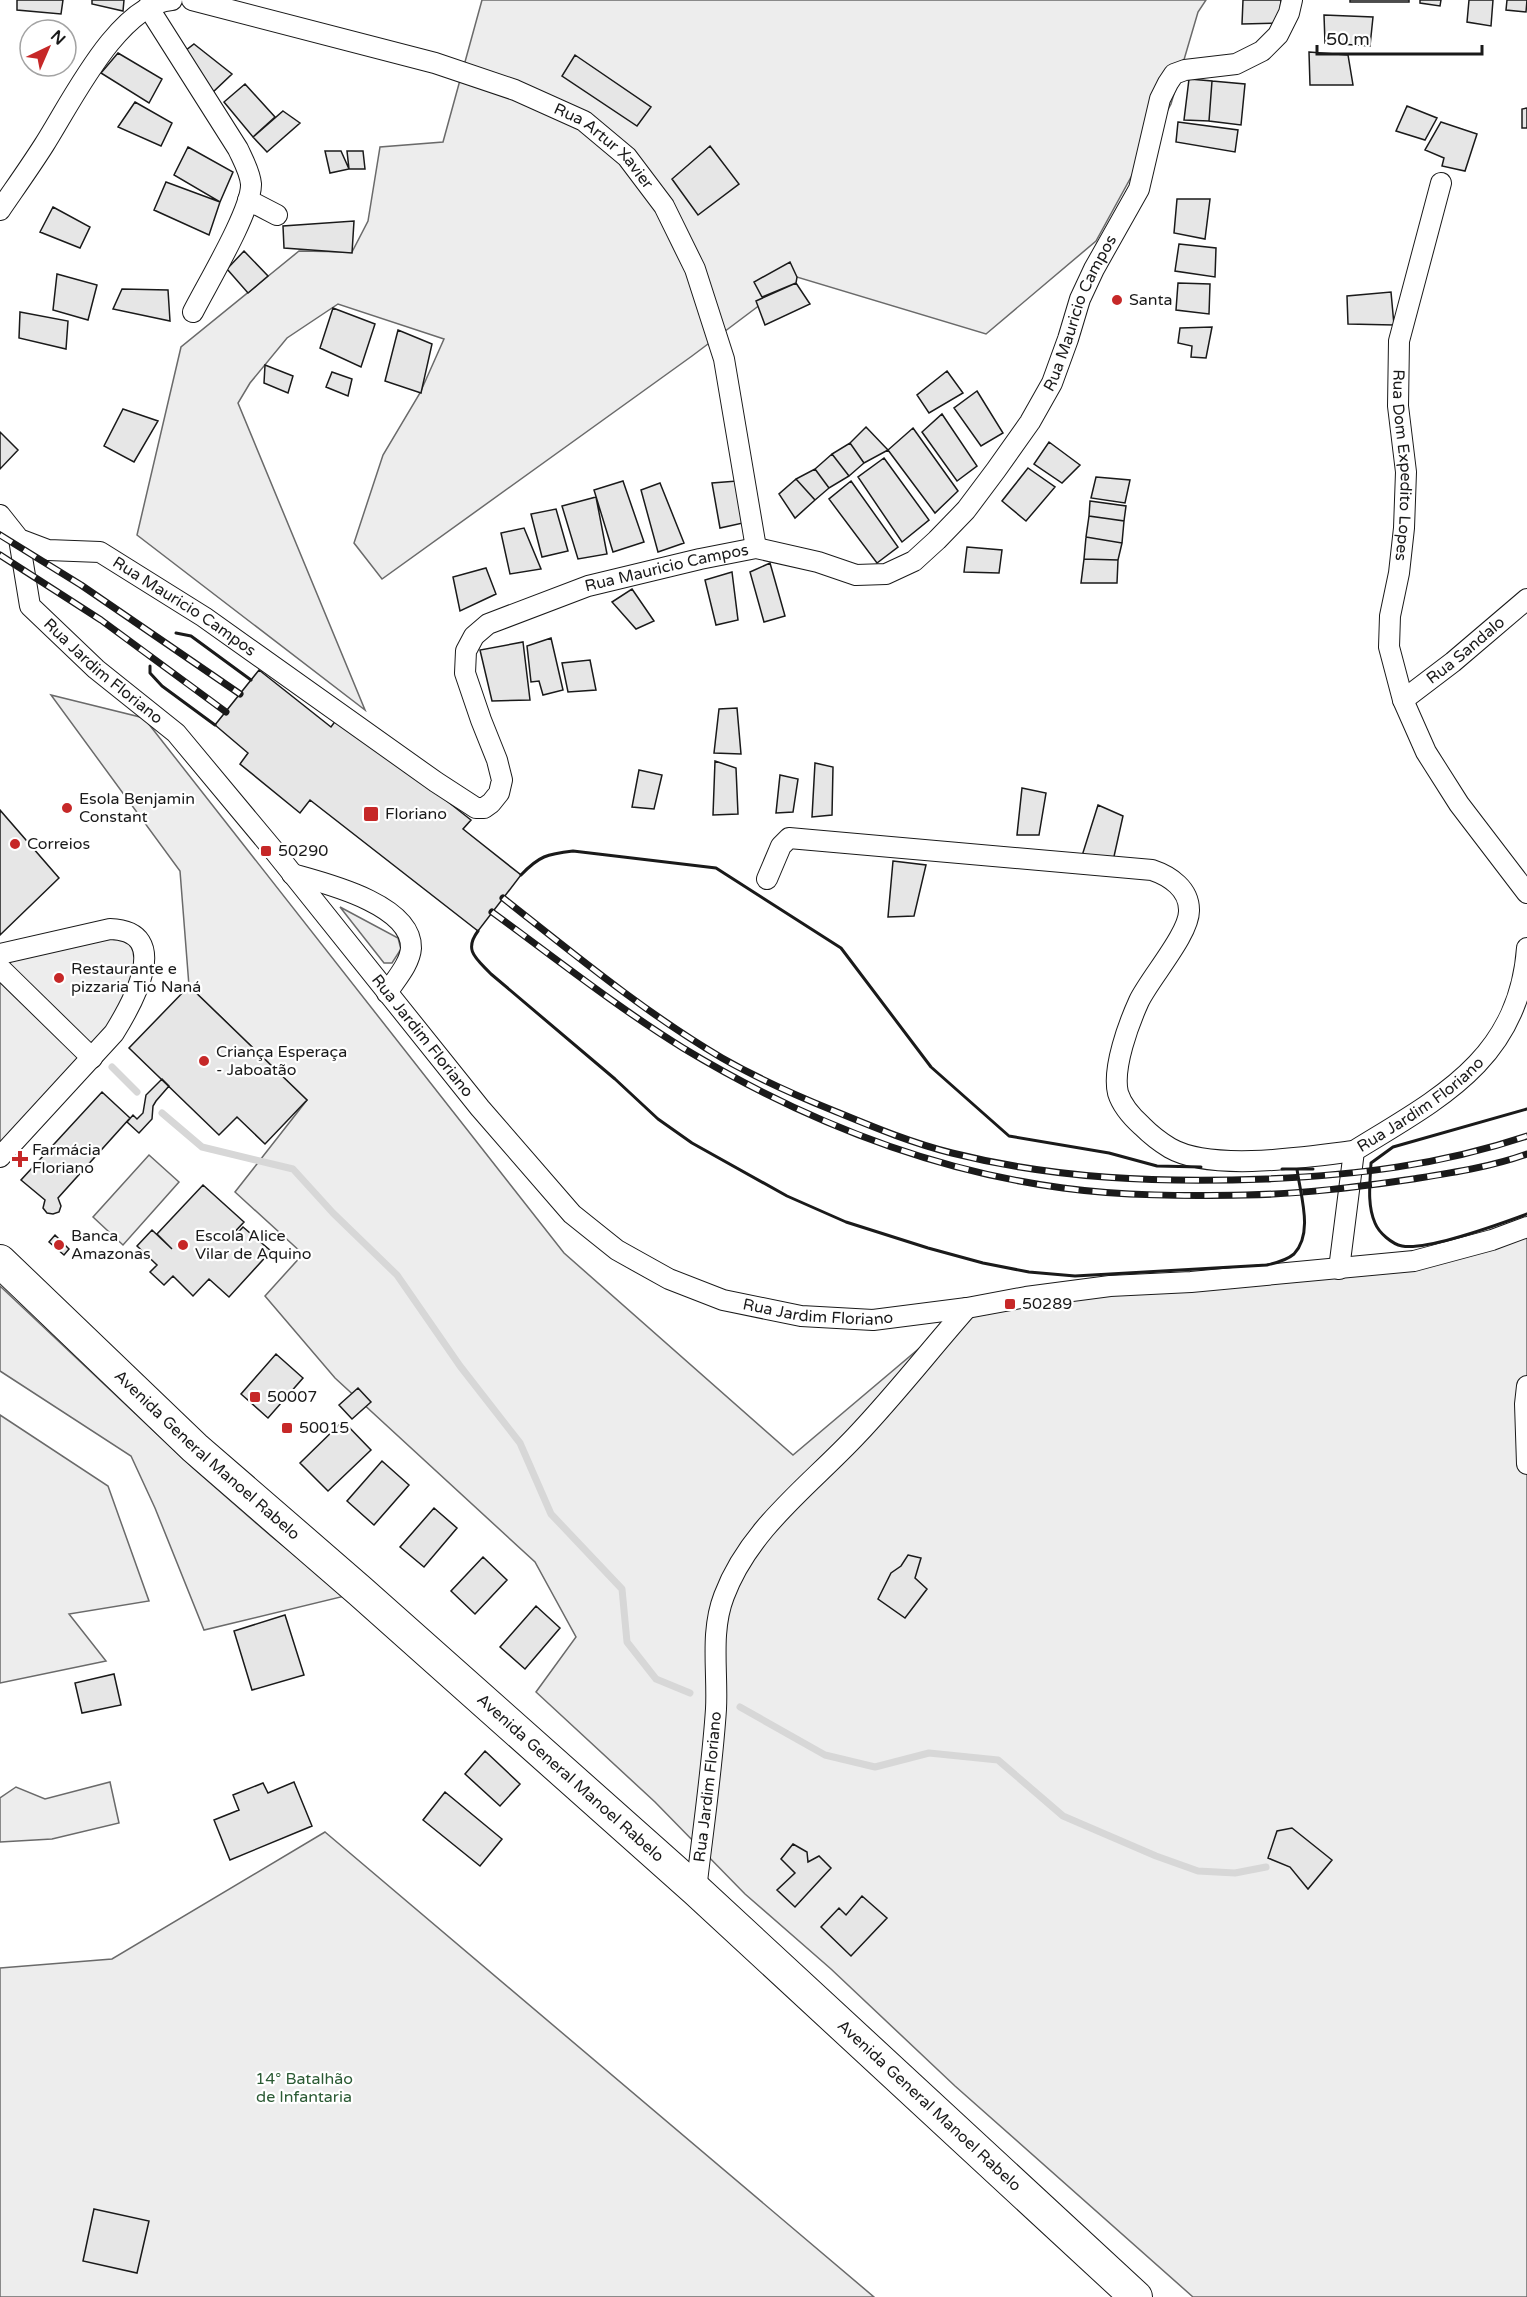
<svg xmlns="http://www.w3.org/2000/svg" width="1527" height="2297" viewBox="0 0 1527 2297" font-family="'Varela Round',sans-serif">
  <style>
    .green { fill: #ededed; stroke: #6a6a6a; stroke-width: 1.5 }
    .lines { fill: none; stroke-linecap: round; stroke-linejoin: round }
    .stream { stroke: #d7d7d7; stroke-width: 7 }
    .building { fill: #e6e6e6; stroke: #1a1a1a; stroke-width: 1.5 }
    .minor-casing { stroke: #1a1a1a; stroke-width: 22 }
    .primary-casing { stroke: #1a1a1a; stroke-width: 34 }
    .minor { stroke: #fff; stroke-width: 20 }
    .primary { stroke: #fff; stroke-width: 32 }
    .rail-casing { stroke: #1a1a1a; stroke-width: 7 }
    .rail { stroke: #fff; stroke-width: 4.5; stroke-dasharray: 14; stroke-linecap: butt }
    .wall { stroke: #1a1a1a; stroke-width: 3 }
    .poi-dot { fill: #c62828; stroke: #fff; stroke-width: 2 }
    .labels { text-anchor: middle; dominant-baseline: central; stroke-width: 4.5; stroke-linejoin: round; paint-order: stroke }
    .street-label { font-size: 16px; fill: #1a1a1a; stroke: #fff }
    .poi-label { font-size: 16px; fill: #1a1a1a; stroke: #fff; text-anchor: start }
    .park-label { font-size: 16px; fill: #2b5a34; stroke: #fff }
  </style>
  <rect width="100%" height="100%" fill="#fff"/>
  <path class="green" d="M 482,0 L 1206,0 L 1198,12 L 1171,104 L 1096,241 L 986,334 L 797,277 L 692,356 L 382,579 L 354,543 L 383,455 L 420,393 L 444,339 L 338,304 L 287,338 L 250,383 L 238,403 L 365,710 L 137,535 L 181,347 L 299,251 L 352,252 L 368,221 L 380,147 L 443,142 Z
    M 51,695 L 144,718 L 564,1253 L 793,1455 L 967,1308 L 1465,1247 L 1527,1224 L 1527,2297 L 1193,2297 L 955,2086 L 831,1969 L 745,1894 L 655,1802 L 536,1692 L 576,1637 L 535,1562 L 335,1378 L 265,1296 L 303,1254 L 235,1192 L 307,1100 L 189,986 L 180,871 Z
    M 340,907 L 398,938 L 401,949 L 392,963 L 384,963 Z
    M 114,930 L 143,958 L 95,1059 L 0,1163 L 0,965 Z
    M 149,1155 L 179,1182 L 123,1245 L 93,1217 Z
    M 0,1286 L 193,1468 L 271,1536 L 345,1596 L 204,1630 L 155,1508 L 131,1456 L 0,1371 Z
    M 0,1415 L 108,1486 L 149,1601 L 69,1614 L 106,1661 L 0,1683 Z
    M 110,1782 L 119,1823 L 52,1839 L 0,1842 L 0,1798 L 16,1787 L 45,1799 Z
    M 325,1832 L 874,2297 L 0,2297 L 0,1968 L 112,1959 Z"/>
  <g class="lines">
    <path class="stream" d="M 112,1067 L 137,1092
      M 162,1113 L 202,1147 L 293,1169 L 333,1213 L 397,1275 L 460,1366 L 520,1443 L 551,1514 L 622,1589 L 627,1642 L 656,1679 L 690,1693
      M 740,1707 L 825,1755 L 875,1767 L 929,1753 L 998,1760 L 1063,1816 L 1156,1856 L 1198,1871 L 1235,1873 L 1266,1867"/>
  </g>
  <path class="building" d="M 17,0 L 63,0 L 61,14 L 17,10 Z
    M 92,0 L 124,0 L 123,11 L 92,4 Z
    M 1243,0 L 1281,0 L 1279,23 L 1242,24 Z
    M 1350,0 L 1409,0 L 1409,2 L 1350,2 Z
    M 1420,0 L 1441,0 L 1440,6 L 1420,3 Z
    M 1469,0 L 1493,0 L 1491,26 L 1467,22 Z
    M 1507,0 L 1527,0 L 1526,12 L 1506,10 Z
    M 1324,15 L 1373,17 L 1370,46 L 1325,43 Z
    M 194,44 L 232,74 L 213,92 L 185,51 Z
    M 1309,52 L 1348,55 L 1353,85 L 1310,85 Z
    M 118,53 L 162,79 L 149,103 L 101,73 Z
    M 575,55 L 651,107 L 637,126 L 562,76 Z
    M 1189,79 L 1212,81 L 1209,121 L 1184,120 Z
    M 1212,81 L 1245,84 L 1241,125 L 1209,121 Z
    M 245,84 L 275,117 L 253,137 L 224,102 Z
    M 135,102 L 172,123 L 161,146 L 118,127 Z
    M 1407,106 L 1437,118 L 1425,140 L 1396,131 Z
    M 1527,108 L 1527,128 L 1522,128 L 1522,109 Z
    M 283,111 L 300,123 L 267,152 L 253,137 Z
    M 1178,122 L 1238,130 L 1235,152 L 1176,142 Z
    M 1441,122 L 1477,134 L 1465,171 L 1442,166 L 1444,158 L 1425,150 Z
    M 710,146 L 739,184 L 698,215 L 672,179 Z
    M 188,147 L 233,172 L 220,202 L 174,175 Z
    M 325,151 L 341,151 L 349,169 L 330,173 Z
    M 347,151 L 363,151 L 365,169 L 349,169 Z
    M 166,182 L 220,202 L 209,235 L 154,210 Z
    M 1177,199 L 1210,199 L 1205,239 L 1174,233 Z
    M 53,207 L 90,227 L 80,248 L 40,232 Z
    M 354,221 L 352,253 L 284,248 L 283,226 Z
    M 1179,244 L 1216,248 L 1215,277 L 1175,271 Z
    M 244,251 L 268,276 L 248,293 L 227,269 Z
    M 790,262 L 797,277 L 796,283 L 762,297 L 754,282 Z
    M 57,274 L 97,285 L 88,320 L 53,310 Z
    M 796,283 L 810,304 L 765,325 L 756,301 Z
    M 1178,283 L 1210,284 L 1209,314 L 1176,310 Z
    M 122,289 L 168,290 L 170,321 L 113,309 Z
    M 1391,292 L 1394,325 L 1348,324 L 1347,296 Z
    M 333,308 L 375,324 L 361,367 L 320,348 Z
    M 20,312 L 68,321 L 66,349 L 19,338 Z
    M 1212,327 L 1206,358 L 1191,357 L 1192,346 L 1178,343 L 1180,328 Z
    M 398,330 L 432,344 L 421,393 L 385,381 Z
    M 265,365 L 293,376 L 288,393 L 264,383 Z
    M 947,371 L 963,393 L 929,413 L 917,395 Z
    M 332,372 L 352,379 L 348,396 L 326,387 Z
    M 977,391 L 1003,433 L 981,446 L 954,408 Z
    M 123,409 L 158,421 L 134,462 L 104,446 Z
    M 942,414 L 977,466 L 957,481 L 922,432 Z
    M 866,427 L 888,450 L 864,463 L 850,443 Z
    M 913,428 L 958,491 L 935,513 L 888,450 Z
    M 0,432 L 18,450 L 0,469 Z
    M 1049,442 L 1080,465 L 1062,483 L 1034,464 Z
    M 850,443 L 864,463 L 849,476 L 832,454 Z
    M 832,454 L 849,476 L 829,488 L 815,469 Z
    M 884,458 L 929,520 L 902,542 L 858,477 Z
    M 1028,468 L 1055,487 L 1026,521 L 1002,501 Z
    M 815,469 L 829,488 L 815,500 L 796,479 Z
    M 1096,477 L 1130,480 L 1125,503 L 1091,498 Z
    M 796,479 L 815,500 L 795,518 L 779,494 Z
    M 623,481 L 644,542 L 613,552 L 594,490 Z
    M 737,481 L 743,523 L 720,528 L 712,483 Z
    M 851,481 L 898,547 L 877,563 L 829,499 Z
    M 660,483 L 684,543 L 658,552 L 641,490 Z
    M 596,497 L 607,554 L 578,559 L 562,506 Z
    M 1090,501 L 1126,506 L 1124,521 L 1089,516 Z
    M 556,509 L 568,551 L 542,557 L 531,514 Z
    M 1089,516 L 1124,521 L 1122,543 L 1086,537 Z
    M 524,528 L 541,569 L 510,574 L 501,533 Z
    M 1086,537 L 1122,543 L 1118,560 L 1084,559 Z
    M 967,547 L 1002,550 L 999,573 L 964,572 Z
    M 1084,559 L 1118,560 L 1117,583 L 1081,583 Z
    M 770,563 L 785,616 L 764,622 L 750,572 Z
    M 486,568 L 496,594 L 460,611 L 453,577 Z
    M 732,572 L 738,620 L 716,625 L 705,580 Z
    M 632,589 L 654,621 L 636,629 L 612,602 Z
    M 551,638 L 563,690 L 543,695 L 539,681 L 531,682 L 527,646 Z
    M 523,642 L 530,700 L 492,701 L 480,650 Z
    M 590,660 L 596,690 L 568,692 L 562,663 Z
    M 259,670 L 331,727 L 339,716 L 471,820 L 463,829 L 521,875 L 478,931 L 310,800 L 300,813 L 240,764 L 248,753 L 215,725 Z
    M 737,708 L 741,754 L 714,753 L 719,709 Z
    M 715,761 L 736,768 L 738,814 L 713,815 Z
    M 815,763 L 833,767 L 832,815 L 812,817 Z
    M 639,770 L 662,775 L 654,809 L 632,807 Z
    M 780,775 L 798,779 L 793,812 L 776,813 Z
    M 1022,788 L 1046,793 L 1039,835 L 1017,835 Z
    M 1098,805 L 1123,816 L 1113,861 L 1081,859 Z
    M 0,810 L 59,878 L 0,935 Z
    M 893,861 L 926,865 L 914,916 L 888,917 Z
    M 189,986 L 307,1100 L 265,1144 L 237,1117 L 219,1135 L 129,1048 Z
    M 162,1079 L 169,1086 L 156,1101 L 153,1106 L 152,1119 L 139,1133 L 127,1122 L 133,1115 L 137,1119 L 143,1113 L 146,1095 Z
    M 102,1092 L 130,1118 L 58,1198 L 61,1206 L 59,1212 L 53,1214 L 47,1213 L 43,1208 L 45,1200 L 21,1180 Z
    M 203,1185 L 244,1222 L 228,1239 L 230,1241 L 243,1227 L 271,1251 L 229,1297 L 209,1279 L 193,1296 L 173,1276 L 164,1285 L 150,1272 L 157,1265 L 137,1246 L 152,1230 L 172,1249 L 157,1234 Z
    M 55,1235 L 69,1249 L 64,1255 L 49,1242 Z
    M 276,1354 L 303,1378 L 268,1418 L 241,1394 Z
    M 358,1388 L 371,1402 L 352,1419 L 339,1405 Z
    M 343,1421 L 371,1450 L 328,1491 L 300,1463 Z
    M 382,1461 L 409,1485 L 374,1525 L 347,1501 Z
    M 434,1508 L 457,1528 L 424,1567 L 400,1547 Z
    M 908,1555 L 921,1558 L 915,1578 L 927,1589 L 905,1618 L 878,1599 L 891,1573 L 901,1566 Z
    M 483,1557 L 507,1580 L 475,1614 L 451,1591 Z
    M 536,1606 L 560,1628 L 525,1669 L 500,1647 Z
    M 285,1615 L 304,1675 L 252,1690 L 234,1631 Z
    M 114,1674 L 121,1705 L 82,1713 L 75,1683 Z
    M 485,1751 L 520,1784 L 500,1806 L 465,1774 Z
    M 294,1782 L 312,1826 L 230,1860 L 214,1820 L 239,1810 L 233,1795 L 263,1783 L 268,1793 Z
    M 445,1792 L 502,1839 L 480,1866 L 423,1820 Z
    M 1292,1828 L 1332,1860 L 1308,1889 L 1290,1867 L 1268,1858 L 1277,1831 Z
    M 793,1844 L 807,1852 L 808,1862 L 819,1856 L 831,1868 L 795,1907 L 777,1890 L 795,1873 L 781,1859 Z
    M 862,1896 L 887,1918 L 851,1956 L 821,1927 L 839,1908 L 846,1915 Z
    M 94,2209 L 149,2221 L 137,2273 L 83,2261 Z"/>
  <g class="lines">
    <defs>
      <g id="minor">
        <path id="s1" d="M 192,0 L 435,63 L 515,90 L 584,121 L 627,157 L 664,206 L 695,269 L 724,359 L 756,548"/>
        <path d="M 148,7 L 238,149 C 243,160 250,172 251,184 C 252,210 206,286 193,312"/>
        <path id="s2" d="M 1441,183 L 1399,341 L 1398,406 L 1406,472 L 1404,528 L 1399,573 L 1390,616 L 1389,647 L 1403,700 L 1426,752 L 1459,804 L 1527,893"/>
        <path d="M 248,200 L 277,215"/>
        <path d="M 0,210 C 15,188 30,167 44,145 C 71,103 118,4 172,0"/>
        <path id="s3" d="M 0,515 L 19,539 L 48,550 L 100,552 L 204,617 L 436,782 L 476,808 L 484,808 L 491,803 L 499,793 L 502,780 L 497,760 L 481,720 L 465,673 L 466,651 L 474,636 L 488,624 L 588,586 L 700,559 L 756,548 L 818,562 L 856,575 L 886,574 L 914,561 L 937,540 L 966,510 L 996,470 L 1030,422 L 1052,383 L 1068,339 L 1080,299 L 1094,269 L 1139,189 L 1160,99 L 1168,83 L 1174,74 L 1185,70 L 1236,64 L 1262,51 L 1278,35 L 1289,13 L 1292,0"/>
        <path id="s4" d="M 19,539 L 30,606 L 96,669 L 176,733 L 271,847 L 480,1108 L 572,1214 L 617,1250 L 669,1279 L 723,1300 L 801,1316 L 873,1320 L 967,1308 L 1026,1297 L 1110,1286 L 1191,1282 L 1414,1261 L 1492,1240 L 1527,1227"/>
        <path id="s5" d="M 1403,700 L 1453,662 L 1527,599"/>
        <path d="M 292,874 C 324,883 412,904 411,948 C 410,964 395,980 387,993"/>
        <path d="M 767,879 L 781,846 L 789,838 L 1152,870 C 1170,876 1189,889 1189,910 C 1190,933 1150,978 1139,1001 C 1129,1023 1112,1068 1118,1093 C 1122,1106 1132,1117 1142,1126 C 1150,1134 1160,1142 1170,1148 C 1212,1172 1307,1157 1354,1151"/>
        <path d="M 0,954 L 110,929 C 174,931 132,1004 114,1033 L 0,1157"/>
        <path d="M 0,968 L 92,1058"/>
        <path id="s6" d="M 1339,1269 L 1354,1151 C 1438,1099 1519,1060 1527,948"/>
        <path d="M 1527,1386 L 1525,1404 L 1527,1464"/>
        <path id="s7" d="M 696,1890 C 703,1830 712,1770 716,1709 C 718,1672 710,1632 724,1596 C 749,1529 809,1486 856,1436 C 895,1395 930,1350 967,1308"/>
      </g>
      <g id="primary">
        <path id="s8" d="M 0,1261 L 195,1448 L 360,1591 L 696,1890 L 1136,2297"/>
      </g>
    </defs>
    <use href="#minor" class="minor-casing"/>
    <use href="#primary" class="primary-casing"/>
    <use href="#minor" class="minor"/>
    <use href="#primary" class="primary"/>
    <defs>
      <path id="rail" d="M 0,535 L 81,585 L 240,694
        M 0,555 L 101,620 L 226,712
        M 503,898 C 574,954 644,1012 722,1058 C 757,1078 795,1095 832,1110 C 871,1126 911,1143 952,1153 C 1056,1179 1159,1183 1266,1179 C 1357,1175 1440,1165 1527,1136
        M 492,912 C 555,958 617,1007 683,1048 C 799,1118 928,1170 1063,1188 C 1123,1196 1185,1196 1246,1195 C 1303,1194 1357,1187 1413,1179 C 1451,1173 1491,1167 1527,1154"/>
    </defs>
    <use href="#rail" class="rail-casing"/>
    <use href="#rail" class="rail"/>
    <path class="wall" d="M 176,633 L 191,636 L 251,680
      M 150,666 L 150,673 L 162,686 L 215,725
      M 521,875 C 539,856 547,854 573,851 L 716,868 L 841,948 L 931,1067 L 1009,1136 L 1109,1153 L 1157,1166 L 1201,1167
      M 478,931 C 463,951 477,959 491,974 L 615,1079 L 658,1119 L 692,1143 L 787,1196 L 846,1222 L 928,1248 L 983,1263 L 1029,1272 L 1075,1276 L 1267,1265 C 1276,1263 1287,1260 1294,1254 C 1314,1233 1300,1194 1297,1169
      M 1527,1109 L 1393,1147 L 1371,1163 C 1370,1183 1367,1205 1375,1223 C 1379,1233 1392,1244 1402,1246 C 1427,1251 1500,1224 1527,1214
      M 1282,1169 L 1313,1169"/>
  </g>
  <g class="poi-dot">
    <circle cx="1117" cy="300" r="6"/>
    <circle cx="67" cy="808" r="6"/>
    <rect x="363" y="806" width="16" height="16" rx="3"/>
    <circle cx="15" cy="844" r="6"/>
    <rect x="260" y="845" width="12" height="12" rx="3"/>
    <circle cx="59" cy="978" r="6"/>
    <circle cx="204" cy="1061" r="6"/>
    <path d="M17 1150h6v6h6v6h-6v6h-6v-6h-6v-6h6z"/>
    <circle cx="59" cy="1245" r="6"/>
    <circle cx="183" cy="1245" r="6"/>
    <rect x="1004" y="1298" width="12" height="12" rx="3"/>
    <rect x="249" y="1391" width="12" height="12" rx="3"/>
    <rect x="281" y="1422" width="12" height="12" rx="3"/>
  </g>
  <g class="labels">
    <g class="street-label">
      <text stroke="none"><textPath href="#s1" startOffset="442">Rua Artur Xavier</textPath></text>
      <text stroke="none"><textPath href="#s3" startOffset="1528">Rua Mauricio Campos</textPath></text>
      <text stroke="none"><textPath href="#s2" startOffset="288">Rua Dom Expedito Lopes</textPath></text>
      <text stroke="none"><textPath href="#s3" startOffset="970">Rua Mauricio Campos</textPath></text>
      <text stroke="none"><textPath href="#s3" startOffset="214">Rua Mauricio Campos</textPath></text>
      <text stroke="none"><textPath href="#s5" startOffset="80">Rua Sandalo</textPath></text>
      <text stroke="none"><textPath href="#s4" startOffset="166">Rua Jardim Floriano</textPath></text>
      <text stroke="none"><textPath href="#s4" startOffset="652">Rua Jardim Floriano</textPath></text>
      <text stroke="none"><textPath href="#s6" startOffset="200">Rua Jardim Floriano</textPath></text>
      <text stroke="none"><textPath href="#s4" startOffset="1156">Rua Jardim Floriano</textPath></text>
      <text stroke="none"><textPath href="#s8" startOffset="284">Avenida General Manoel Rabelo</textPath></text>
      <text stroke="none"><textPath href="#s8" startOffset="770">Avenida General Manoel Rabelo</textPath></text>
      <text stroke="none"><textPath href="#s7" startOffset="104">Rua Jardim Floriano</textPath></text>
      <text stroke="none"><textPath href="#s8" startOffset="1256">Avenida General Manoel Rabelo</textPath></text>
    </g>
    <g class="poi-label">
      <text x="1129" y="300">Santa</text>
      <text x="79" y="799">Esola Benjamin<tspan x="79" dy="18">Constant</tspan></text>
      <text x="385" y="814">Floriano</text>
      <text x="27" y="844">Correios</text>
      <text x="278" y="851">50290</text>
      <text x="71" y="969">Restaurante e<tspan x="71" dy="18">pizzaria Tio Naná</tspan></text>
      <text x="216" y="1052">Criança Esperaça<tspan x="216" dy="18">- Jaboatão</tspan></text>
      <text x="32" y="1150">Farmácia<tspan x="32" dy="18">Floriano</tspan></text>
      <text x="71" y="1236">Banca<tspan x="71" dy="18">Amazonas</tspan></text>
      <text x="195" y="1236">Escola Alice<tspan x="195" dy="18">Vilar de Aquino</tspan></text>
      <text x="1022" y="1304">50289</text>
      <text x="267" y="1397">50007</text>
      <text x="299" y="1428">50015</text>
    </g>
    <g class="park-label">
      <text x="304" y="2079">14° Batalhão<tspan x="304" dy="18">de Infantaria</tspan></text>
    </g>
  </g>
  <g transform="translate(48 48) rotate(44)"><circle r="28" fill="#ffffff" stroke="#a3a3a3" stroke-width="1.5"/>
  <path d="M0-4.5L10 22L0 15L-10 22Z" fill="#c62828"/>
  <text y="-9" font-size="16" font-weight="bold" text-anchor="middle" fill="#1a1a1a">N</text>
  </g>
  <path d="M1317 45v9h165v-9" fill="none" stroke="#1a1a1a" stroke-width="3"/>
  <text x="1326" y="45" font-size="18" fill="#1a1a1a" stroke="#ffffff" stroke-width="4.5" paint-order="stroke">50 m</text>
</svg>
